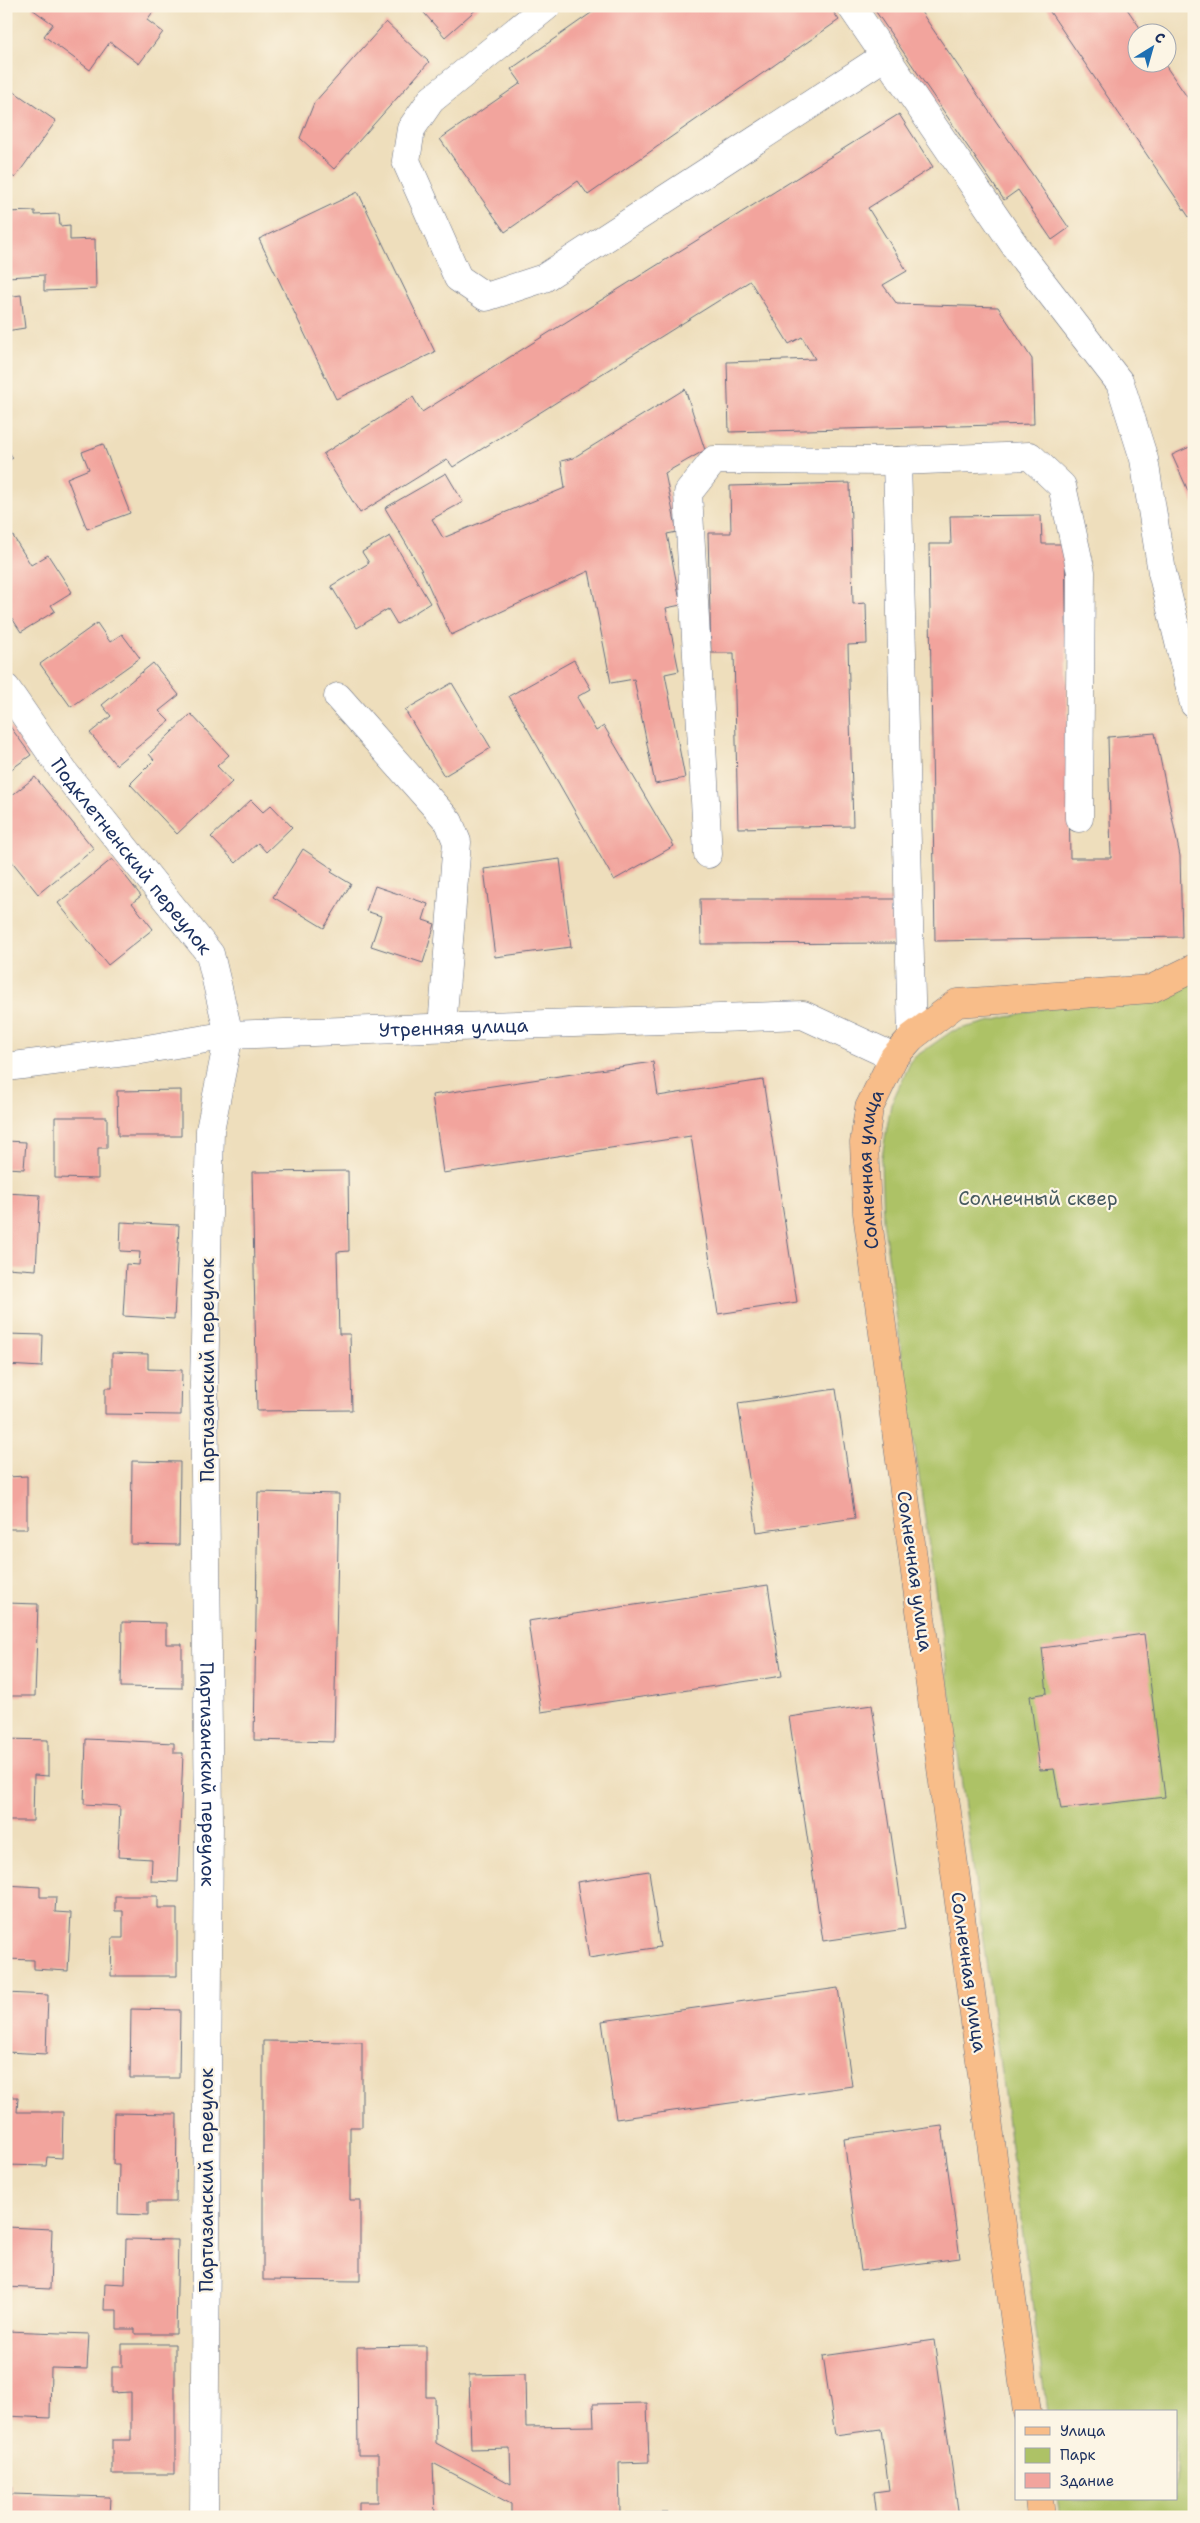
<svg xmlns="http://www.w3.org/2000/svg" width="1200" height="2523" viewBox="0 0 1200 2523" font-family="'Shantell Sans',sans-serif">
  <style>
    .park { fill: #adc266; stroke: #647862 }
    .building { fill: #f2a49d }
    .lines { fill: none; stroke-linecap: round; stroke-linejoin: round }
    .minor-casing { stroke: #656c7f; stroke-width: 29 }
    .major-casing { stroke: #656c7f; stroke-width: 29 }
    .minor { stroke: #fff; stroke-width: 28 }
    .major { stroke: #f8bd89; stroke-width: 28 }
    .labels { text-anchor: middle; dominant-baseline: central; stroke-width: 4.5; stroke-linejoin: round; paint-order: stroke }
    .street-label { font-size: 19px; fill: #1b2f5e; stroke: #fcf5e5 }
    .park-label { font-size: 19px; fill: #475b60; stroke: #fcf5e5 }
  </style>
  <rect width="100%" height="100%" fill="#fcf5e5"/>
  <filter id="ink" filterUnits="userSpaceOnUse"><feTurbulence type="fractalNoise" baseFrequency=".02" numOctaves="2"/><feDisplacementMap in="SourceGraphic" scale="10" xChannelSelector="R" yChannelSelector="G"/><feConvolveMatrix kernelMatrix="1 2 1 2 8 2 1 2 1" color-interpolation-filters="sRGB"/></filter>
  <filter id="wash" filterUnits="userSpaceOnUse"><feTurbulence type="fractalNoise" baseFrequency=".0096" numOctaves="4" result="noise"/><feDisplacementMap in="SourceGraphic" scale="20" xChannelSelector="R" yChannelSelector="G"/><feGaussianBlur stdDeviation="1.12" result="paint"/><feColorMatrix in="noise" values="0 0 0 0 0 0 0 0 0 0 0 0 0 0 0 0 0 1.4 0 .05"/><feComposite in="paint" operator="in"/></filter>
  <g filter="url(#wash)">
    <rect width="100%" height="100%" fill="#eedebc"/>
    <path class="park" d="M 1194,979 L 1194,2517 L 1061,2517 L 1058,2499 L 1176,2499 L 1176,2412 L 1047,2412 L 944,1652 L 898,1328 L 883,1220 L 881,1162 L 891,1104 L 912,1059 L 952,1031 L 1031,1011 Z"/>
    <g id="blocks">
      <path class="building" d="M 34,6 L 151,6 L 155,9 L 147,20 L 163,32 L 139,64 L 110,42 L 90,70 L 44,36 L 53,24 L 32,9 Z
        M 418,6 L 480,6 L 445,37 Z
        M 601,6 L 829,6 L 839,20 L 588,195 L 578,181 L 505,232 L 440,139 L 521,83 L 511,69 Z
        M 872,6 L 917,6 L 1069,228 L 1052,240 L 1018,190 L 1004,200 Z
        M 1046,6 L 1125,6 L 1143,32 L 1138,32 L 1138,62 L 1163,62 L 1194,107 L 1194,214 L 1189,217 Z
        M 386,22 L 429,62 L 334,169 L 300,138 L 314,103 Z
        M 6,86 L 56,121 L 15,178 L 6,172 Z
        M 899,114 L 933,167 L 868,208 L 907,271 L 883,285 L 897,304 L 998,307 L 1032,359 L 1034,424 L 729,432 L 727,362 L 815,359 L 802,337 L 789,344 L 750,281 L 453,467 L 447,459 L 360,513 L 323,454 L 413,397 L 422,412 Z
        M 358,192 L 435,352 L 336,399 L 259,239 Z
        M 35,211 L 35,215 L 59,214 L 60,226 L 70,225 L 70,240 L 95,239 L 96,289 L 44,291 L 44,275 L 6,277 L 6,212 Z
        M 21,295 L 25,328 L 6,331 L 6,297 Z
        M 685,389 L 705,450 L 665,473 L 677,532 L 667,534 L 681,605 L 666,608 L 679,671 L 665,674 L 685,778 L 655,784 L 634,679 L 611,683 L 589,571 L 451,635 L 421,569 L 385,508 L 446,473 L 463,502 L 432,519 L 443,538 L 565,488 L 561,461 L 573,458 Z
        M 103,444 L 130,513 L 87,529 L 67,478 L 89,469 L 82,452 Z
        M 1194,445 L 1194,504 L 1172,455 Z
        M 6,447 L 13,458 L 6,462 Z
        M 850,483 L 853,604 L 866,603 L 867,644 L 848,645 L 853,826 L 738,828 L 734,653 L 711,653 L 708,533 L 731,533 L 730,486 Z
        M 1041,515 L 1042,544 L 1065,544 L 1070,858 L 1111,858 L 1108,737 L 1155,733 L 1180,856 L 1182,937 L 935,941 L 929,544 L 951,544 L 950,516 Z
        M 6,525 L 31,565 L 48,555 L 72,592 L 51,605 L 55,611 L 21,632 L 6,609 Z
        M 390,536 L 430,603 L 397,624 L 388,609 L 357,628 L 331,586 L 369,563 L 362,552 Z
        M 97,623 L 110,642 L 122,634 L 140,658 L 71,707 L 40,664 Z
        M 574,660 L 591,689 L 577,697 L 596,731 L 604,726 L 674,846 L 614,880 L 509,696 Z
        M 153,663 L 179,695 L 159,711 L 169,721 L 116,765 L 90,733 L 111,716 L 102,705 Z
        M 452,683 L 491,748 L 444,776 L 405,710 Z
        M 191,714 L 229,755 L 217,766 L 232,782 L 177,834 L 130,784 L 154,760 L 149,754 Z
        M 6,721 L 31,755 L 6,773 Z
        M 35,777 L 94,849 L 38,894 L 6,854 L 6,800 Z
        M 251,800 L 263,812 L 271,805 L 292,827 L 266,852 L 258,843 L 236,863 L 211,837 Z
        M 303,849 L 333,869 L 331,872 L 351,884 L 324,928 L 273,897 Z
        M 112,859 L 141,896 L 132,903 L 153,929 L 108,965 L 58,903 Z
        M 560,859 L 571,947 L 495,957 L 484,869 Z
        M 375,886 L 428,904 L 423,920 L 435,924 L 423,963 L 371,946 L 381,916 L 366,911 Z
        M 700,899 L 897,899 L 897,943 L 701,944 Z
        M 653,1062 L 658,1096 L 763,1080 L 797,1302 L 718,1314 L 691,1136 L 443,1173 L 432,1095 Z
        M 181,1090 L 181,1136 L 118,1136 L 117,1091 Z
        M 55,1117 L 107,1117 L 107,1148 L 98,1148 L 98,1179 L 55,1178 Z
        M 6,1141 L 26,1142 L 24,1169 L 6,1168 Z
        M 348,1171 L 349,1251 L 337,1252 L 339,1334 L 350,1334 L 352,1410 L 257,1411 L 252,1172 Z
        M 6,1193 L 40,1195 L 36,1270 L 6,1268 Z
        M 121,1222 L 179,1225 L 174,1319 L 123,1316 L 126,1264 L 139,1265 L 140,1252 L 120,1251 Z
        M 6,1334 L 43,1335 L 42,1367 L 6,1365 Z
        M 112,1353 L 148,1354 L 148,1369 L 182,1370 L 181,1415 L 105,1414 L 105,1388 L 112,1388 Z
        M 836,1389 L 855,1518 L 757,1532 L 738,1403 Z
        M 132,1461 L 180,1462 L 179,1545 L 131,1544 Z
        M 27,1476 L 27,1529 L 6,1529 L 6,1477 Z
        M 258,1492 L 339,1494 L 334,1742 L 254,1740 Z
        M 768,1585 L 782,1676 L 541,1712 L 528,1621 Z
        M 6,1603 L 38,1604 L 35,1696 L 9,1696 L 9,1683 L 6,1683 Z
        M 122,1622 L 166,1623 L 166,1644 L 182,1644 L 182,1688 L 121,1687 Z
        M 1144,1634 L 1165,1797 L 1061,1809 L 1054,1769 L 1040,1770 L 1030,1696 L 1047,1693 L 1042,1648 Z
        M 872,1705 L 905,1929 L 823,1941 L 789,1717 Z
        M 6,1739 L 48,1740 L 48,1776 L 34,1775 L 33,1821 L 6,1821 Z
        M 86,1739 L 174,1743 L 174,1753 L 183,1753 L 178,1882 L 151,1881 L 152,1859 L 118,1857 L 120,1806 L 84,1804 Z
        M 649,1871 L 660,1947 L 589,1958 L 577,1882 Z
        M 6,1885 L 40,1887 L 40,1897 L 56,1897 L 55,1912 L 71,1913 L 68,1971 L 34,1969 L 34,1960 L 6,1959 Z
        M 115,1896 L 158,1896 L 158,1908 L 177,1908 L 177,1976 L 111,1976 L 112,1938 L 123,1938 L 123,1911 L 115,1911 Z
        M 838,1988 L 852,2086 L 616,2119 L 602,2021 Z
        M 6,1993 L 48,1995 L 46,2054 L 6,2052 Z
        M 131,2009 L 180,2010 L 179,2078 L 130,2078 Z
        M 263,2041 L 362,2042 L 362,2127 L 350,2127 L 350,2200 L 360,2200 L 360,2281 L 263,2280 Z
        M 6,2097 L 18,2097 L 17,2112 L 63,2112 L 62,2158 L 47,2157 L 46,2166 L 6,2165 Z
        M 114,2113 L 177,2114 L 176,2202 L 148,2202 L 148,2215 L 118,2214 L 119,2164 L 113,2164 Z
        M 942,2126 L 960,2258 L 861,2271 L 844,2139 Z
        M 6,2227 L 52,2229 L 50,2289 L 6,2287 Z
        M 126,2239 L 178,2240 L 176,2334 L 135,2334 L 135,2329 L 117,2329 L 117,2310 L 104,2310 L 105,2283 L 125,2284 Z
        M 6,2331 L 89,2334 L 87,2369 L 51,2368 L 50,2418 L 6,2416 Z
        M 934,2340 L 959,2517 L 877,2517 L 874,2492 L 889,2490 L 881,2429 L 835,2435 L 823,2356 Z
        M 122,2344 L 175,2344 L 175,2474 L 112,2474 L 112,2440 L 131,2440 L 131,2392 L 112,2393 L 112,2367 L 122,2367 Z
        M 426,2346 L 426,2397 L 435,2397 L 436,2443 L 511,2484 L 510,2448 L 471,2449 L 469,2375 L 525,2374 L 526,2427 L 594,2426 L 593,2404 L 647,2403 L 649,2462 L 619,2463 L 620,2513 L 668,2513 L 668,2517 L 511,2517 L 511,2504 L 433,2463 L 435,2517 L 359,2517 L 359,2502 L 378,2502 L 378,2455 L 358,2455 L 357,2347 Z
        M 6,2484 L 11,2484 L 11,2494 L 110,2497 L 109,2517 L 6,2517 Z"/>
    </g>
  </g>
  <g filter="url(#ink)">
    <use href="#blocks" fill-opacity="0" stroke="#656c7f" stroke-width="1"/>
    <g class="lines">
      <defs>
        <g id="minor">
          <path d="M 547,6 L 431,100 L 411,129 L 406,161 L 458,278 L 486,297 L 544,278 L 885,56"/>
          <path d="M 851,6 L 1024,259 L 1120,383 L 1144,459 L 1162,572 L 1194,704"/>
          <path d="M 897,461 L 912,1037"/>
          <path id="s1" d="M 6,688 L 64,772 L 210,954 L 229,1035 L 210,1130 L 204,1383 L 209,1821 L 204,2517"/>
          <path d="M 338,697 L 449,822 L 457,842 L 442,1027"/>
          <path d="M 708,854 L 688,493 L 714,460 L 897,461 L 1030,456 L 1062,486 L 1081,572 L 1079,818"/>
          <path id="s2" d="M 6,1067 L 141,1050 L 229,1035 L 803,1015 L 894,1057"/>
        </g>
        <g id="major">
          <path id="s3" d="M 1027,2412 L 867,1213 L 864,1143 L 869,1108 L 894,1057 L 912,1037 L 957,1003 L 1151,989 L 1194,968"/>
          <path d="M 1039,2499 L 1041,2517"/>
        </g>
      </defs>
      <use href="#minor" class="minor-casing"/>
      <use href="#major" class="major-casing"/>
      <use href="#minor" class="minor"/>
      <use href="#major" class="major"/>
    </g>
  </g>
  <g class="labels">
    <g class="street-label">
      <text stroke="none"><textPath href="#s1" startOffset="210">Подклетненский переулок</textPath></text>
      <text stroke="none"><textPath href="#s2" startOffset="450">Утренняя улица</textPath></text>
      <text stroke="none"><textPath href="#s3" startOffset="1254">Солнечная улица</textPath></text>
      <text transform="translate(207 1370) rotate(-90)">Партизанский переулок</text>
      <text transform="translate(915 1571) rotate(82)">Солнечная улица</text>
      <text stroke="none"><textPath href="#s1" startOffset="1160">Партизанский переулок</textPath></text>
      <text transform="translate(969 1972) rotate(82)">Солнечная улица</text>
      <text transform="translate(206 2180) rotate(-90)">Партизанский переулок</text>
    </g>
    <g class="park-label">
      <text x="1038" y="1198">Солнечный сквер</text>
    </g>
  </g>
  <rect width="1200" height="2523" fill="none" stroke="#fcf5e5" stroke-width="25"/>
  <rect x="1015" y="2410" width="162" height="90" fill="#fcf5e5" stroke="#a2a6af"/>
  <rect x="1025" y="2427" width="25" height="8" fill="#f8bd89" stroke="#a2a6af"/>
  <text x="1060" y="2436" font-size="15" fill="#1b2f5e">Улица</text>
  <rect x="1025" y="2448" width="25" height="15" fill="#adc266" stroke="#a2a6af"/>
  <text x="1060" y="2460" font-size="15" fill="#1b2f5e">Парк</text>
  <rect x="1025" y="2473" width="25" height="15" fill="#f2a49d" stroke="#a2a6af"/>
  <text x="1060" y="2486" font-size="15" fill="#1b2f5e">Здание</text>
  <g transform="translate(1152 48) rotate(37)"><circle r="24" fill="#fcf5e5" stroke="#a2a6af"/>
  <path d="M0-4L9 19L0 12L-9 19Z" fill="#1f6fb2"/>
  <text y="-8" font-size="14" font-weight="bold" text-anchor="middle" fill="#1b2f5e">С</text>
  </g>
</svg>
